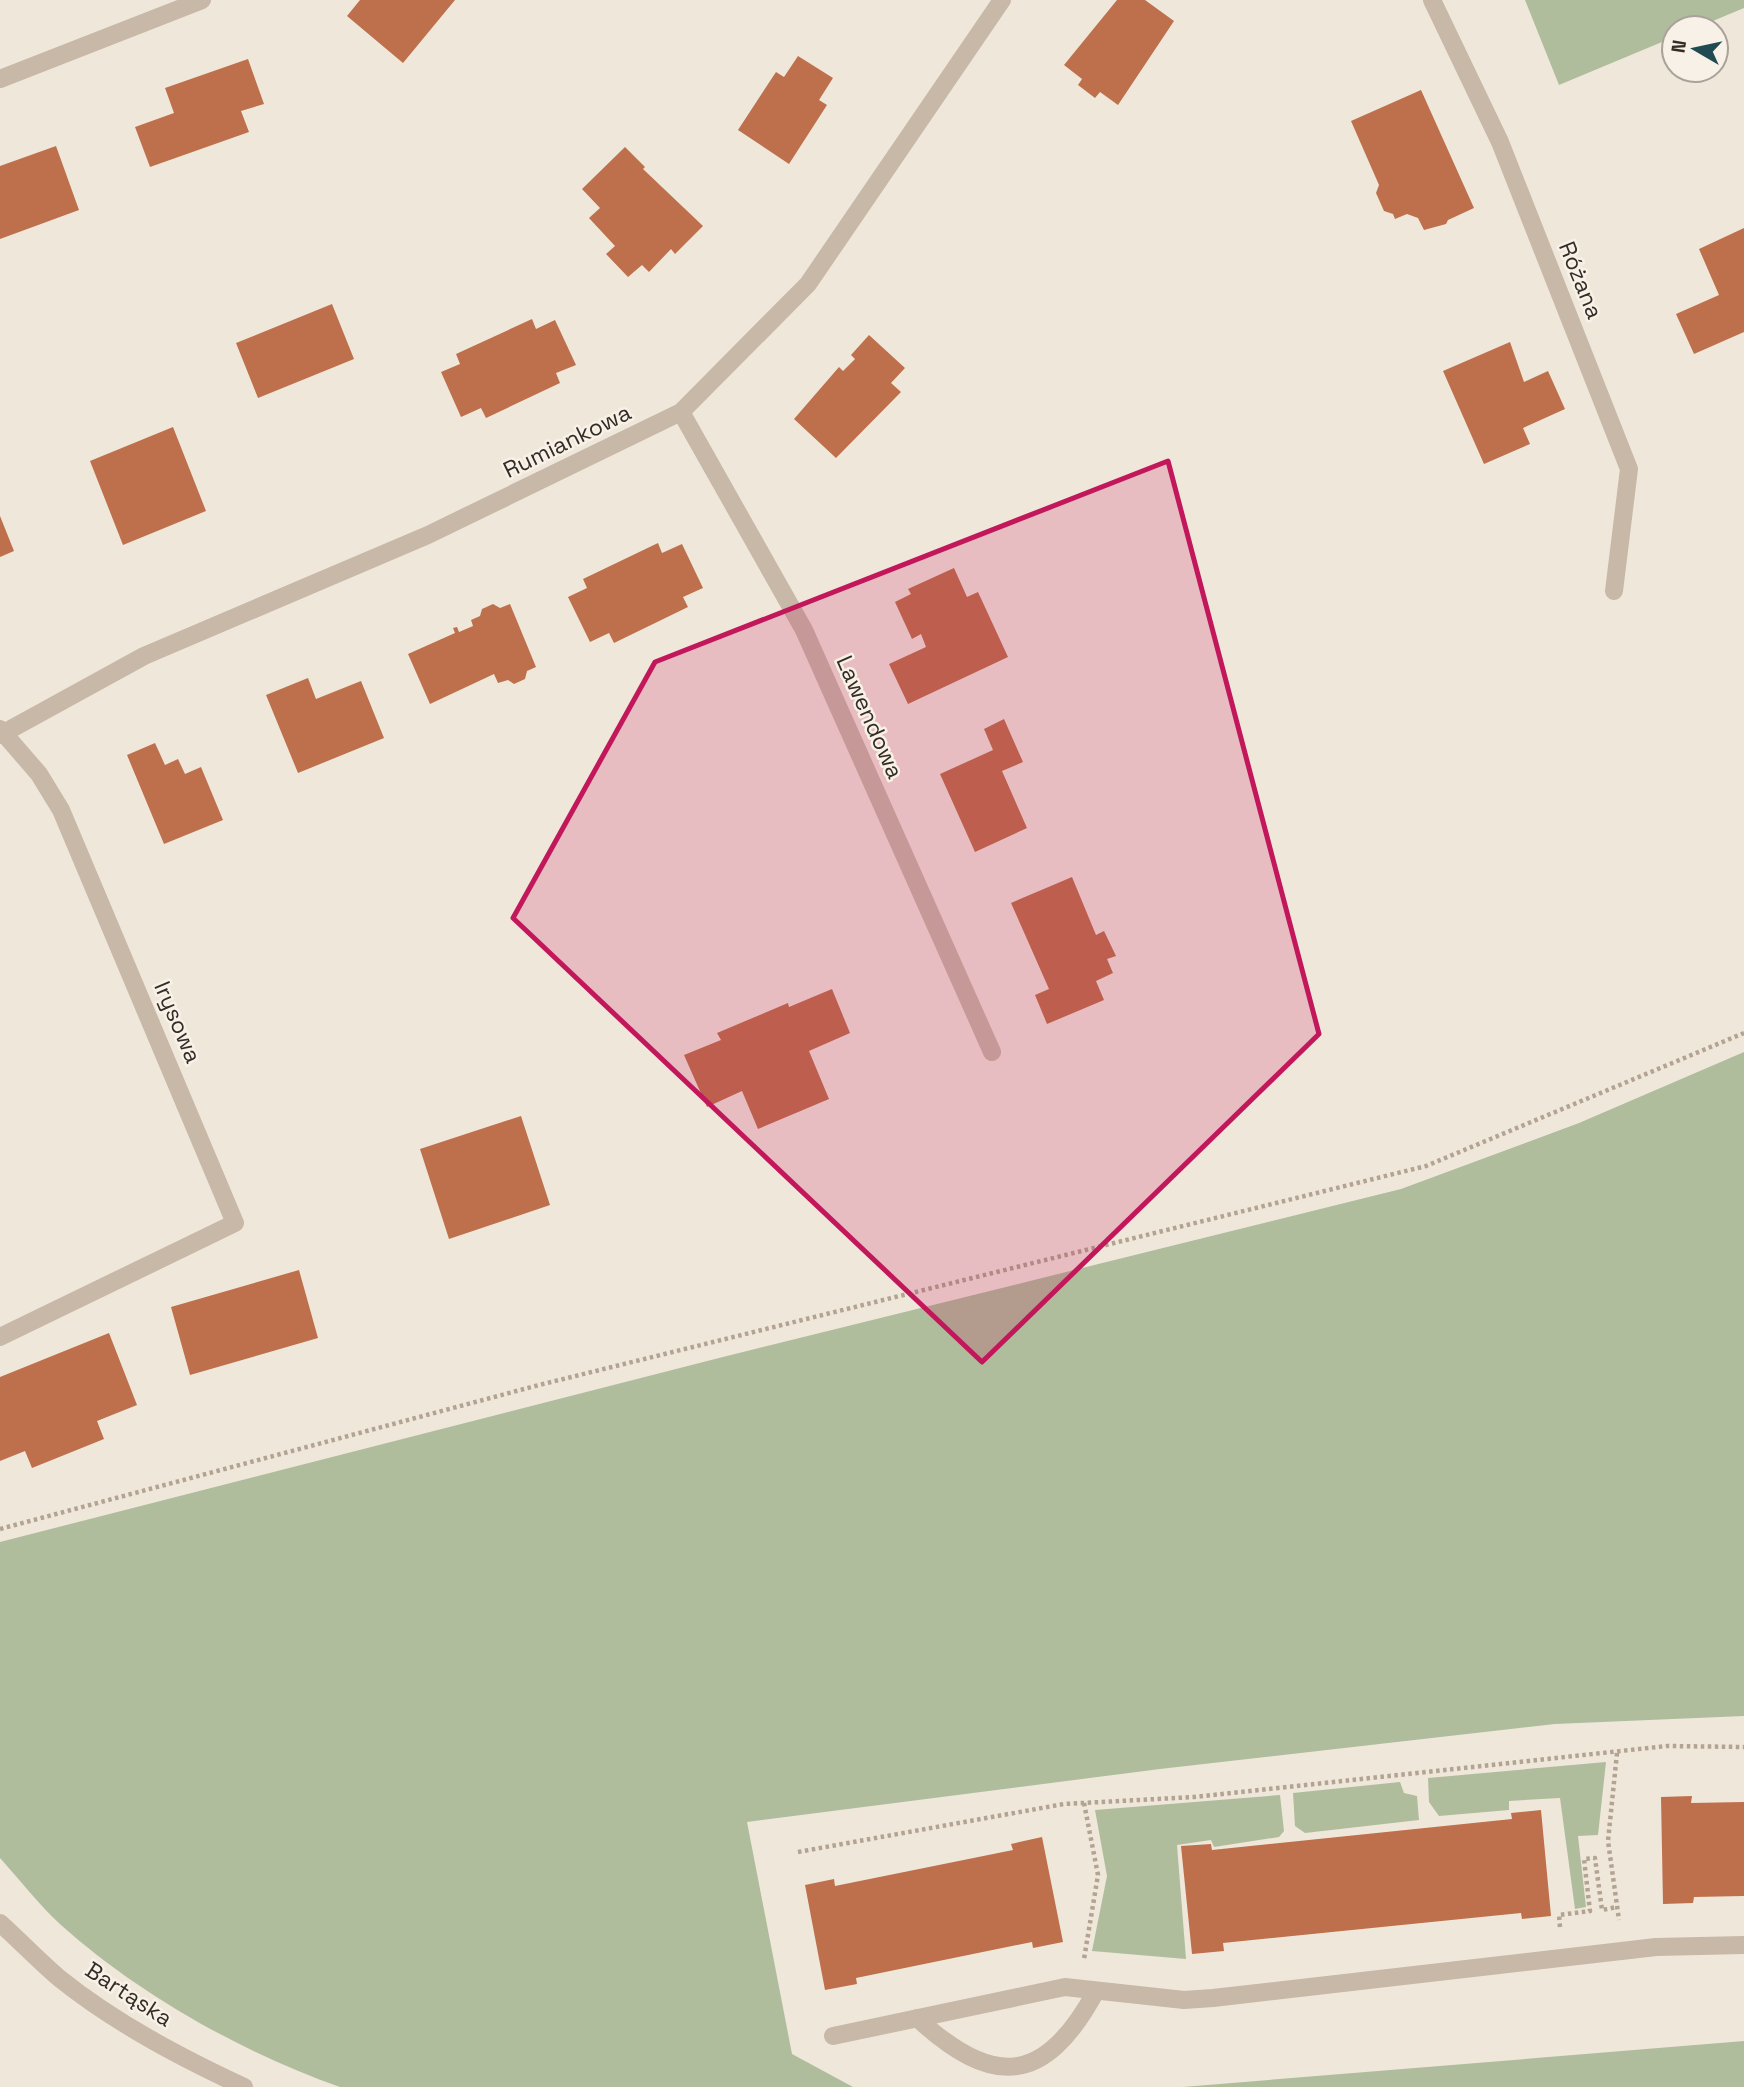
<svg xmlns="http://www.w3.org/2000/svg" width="1744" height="2087" viewBox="0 0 1744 2087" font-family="'Space Grotesk',sans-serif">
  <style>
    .green { fill: #afbd9c }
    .building { fill: #bd704b }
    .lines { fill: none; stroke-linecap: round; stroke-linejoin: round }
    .path { stroke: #b2a392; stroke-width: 4.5; stroke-dasharray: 3.5 3.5; stroke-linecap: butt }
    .minor { stroke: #c7b8a8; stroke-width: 18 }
    .marked { fill: #c2185b; fill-opacity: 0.2; stroke: #c2185b; stroke-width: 5; stroke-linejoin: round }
    .labels { text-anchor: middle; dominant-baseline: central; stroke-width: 5; stroke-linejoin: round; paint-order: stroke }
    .street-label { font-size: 23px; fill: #342c27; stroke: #f8f1e7 }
  </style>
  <rect width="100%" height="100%" fill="#f0e7db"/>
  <path class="green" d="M 1525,0 L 1744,0 L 1744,8 L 1696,28 L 1674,28 L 1674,37 L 1559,85 Z
    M 1744,1052 L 1744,1716 L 1555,1724 L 1160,1769 L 747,1822 L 792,2054 L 853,2087 L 340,2087 C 243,2053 138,1994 61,1925 C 39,1905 20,1880 0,1858 L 0,1542 L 719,1358 L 1401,1189 L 1579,1123 Z
    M 1606,1762 L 1598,1835 L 1578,1836 L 1586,1907 L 1575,1909 L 1560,1798 L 1509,1801 L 1509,1810 L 1439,1816 L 1429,1802 L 1428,1778 Z
    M 1400,1782 L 1404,1793 L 1417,1796 L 1419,1820 L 1305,1833 L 1295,1826 L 1293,1793 Z
    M 1280,1795 L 1284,1831 L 1279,1837 L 1214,1847 L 1211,1840 L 1177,1845 L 1186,1959 L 1092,1951 L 1107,1876 L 1095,1810 Z
    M 1744,2041 L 1744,2087 L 1183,2087 Z"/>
  <path class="building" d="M 360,0 L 455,0 L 403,63 L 347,16 Z
    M 1117,0 L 1145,0 L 1174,21 L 1118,105 L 1100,92 L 1095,98 L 1078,85 L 1082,79 L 1064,65 Z
    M 798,56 L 833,78 L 819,100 L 827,105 L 789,164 L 738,130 L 776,72 L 784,77 Z
    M 248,59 L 264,104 L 241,111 L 249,132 L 150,167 L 135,127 L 174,113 L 165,88 Z
    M 1421,90 L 1474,208 L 1448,220 L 1446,224 L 1424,230 L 1418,218 L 1407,214 L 1395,219 L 1393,214 L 1384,211 L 1376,193 L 1379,185 L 1351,121 Z
    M 56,146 L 79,210 L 0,239 L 0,166 Z
    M 625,147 L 645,167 L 643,169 L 703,226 L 675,254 L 671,249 L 649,272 L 642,265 L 628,277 L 606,254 L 615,246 L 589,218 L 600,208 L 582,189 Z
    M 1744,228 L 1744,332 L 1694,354 L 1676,314 L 1719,295 L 1699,249 Z
    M 332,304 L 354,359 L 258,398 L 236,343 Z
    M 532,319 L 536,329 L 555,320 L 576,365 L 556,373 L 560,383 L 486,418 L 481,408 L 461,417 L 441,372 L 460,364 L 456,354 Z
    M 869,335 L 905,368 L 891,383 L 901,392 L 836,458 L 794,419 L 839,367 L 843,371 L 855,359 L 851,355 Z
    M 1510,342 L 1524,382 L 1548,371 L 1565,409 L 1523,428 L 1530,444 L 1484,464 L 1443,371 Z
    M 173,427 L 206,511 L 123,545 L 90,461 Z
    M 0,516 L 14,551 L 0,557 Z
    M 658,543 L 662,553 L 682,544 L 703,588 L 683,597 L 688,607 L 614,643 L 609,633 L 590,642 L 568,597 L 587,588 L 583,579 Z
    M 954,568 L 967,597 L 978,592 L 1008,657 L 908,704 L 889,664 L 926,647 L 921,634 L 912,639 L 895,602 L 911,594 L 908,589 Z
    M 493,604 L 500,608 L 510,604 L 536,667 L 527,671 L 525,679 L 514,684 L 508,680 L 498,683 L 494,674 L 430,704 L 408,654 L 455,633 L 453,628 L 457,627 L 459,632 L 473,626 L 471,620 L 480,616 L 482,609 Z
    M 308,678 L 316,699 L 361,681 L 384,738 L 298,773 L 266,695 Z
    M 1004,719 L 1023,762 L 1002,771 L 1027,828 L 975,852 L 940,774 L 993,750 L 984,729 Z
    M 155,743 L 165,765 L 178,759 L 185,774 L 201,767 L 223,820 L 164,844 L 127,755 Z
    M 1072,877 L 1096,935 L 1104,931 L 1116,956 L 1107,959 L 1113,973 L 1096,981 L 1104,1000 L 1047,1024 L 1035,995 L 1049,989 L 1011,903 Z
    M 832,989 L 850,1033 L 809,1051 L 829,1099 L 758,1129 L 742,1091 L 707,1107 L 684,1055 L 721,1040 L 717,1033 L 788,1003 L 789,1007 Z
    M 521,1116 L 550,1205 L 449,1239 L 420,1149 Z
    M 299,1270 L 318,1338 L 190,1375 L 171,1307 Z
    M 109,1333 L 137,1405 L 97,1421 L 104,1439 L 32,1468 L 25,1451 L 0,1461 L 0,1377 Z
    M 1692,1796 L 1691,1803 L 1744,1802 L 1744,1896 L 1694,1897 L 1693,1903 L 1663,1904 L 1661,1797 Z
    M 1541,1810 L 1551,1916 L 1522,1919 L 1521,1913 L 1223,1943 L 1224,1951 L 1192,1954 L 1181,1846 L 1211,1844 L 1212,1850 L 1512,1819 L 1511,1813 Z
    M 1042,1837 L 1063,1942 L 1033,1948 L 1032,1942 L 856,1978 L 857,1984 L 825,1990 L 805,1885 L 834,1879 L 835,1886 L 1013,1850 L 1011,1844 Z"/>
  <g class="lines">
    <path class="path" d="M 0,1529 L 539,1385 L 1426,1166 L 1744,1033
      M 1617,1753 L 1608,1841 L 1619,1920
      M 1084,1803 L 1098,1875 L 1084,1959
      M 798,1852 L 1064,1804 L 1194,1797 L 1667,1746 L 1744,1747
      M 1560,1927 L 1559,1915 L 1590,1911 L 1584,1859 L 1595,1858 L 1602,1910 L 1617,1907"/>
    <path class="minor" d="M 1432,0 L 1500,142 L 1629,469 L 1614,591
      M 0,79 L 202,0
      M 681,412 L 804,630 L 992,1052
      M 0,729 L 39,774 L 61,810 L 235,1223 L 0,1337
      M 0,735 L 144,656 L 428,535 L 681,412 L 808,284 L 1002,0
      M 0,1923 C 20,1941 39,1961 59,1978 C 115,2023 180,2057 244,2087
      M 917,2018 C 992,2087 1044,2087 1096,1991
      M 833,2036 L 1065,1987 L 1184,2000 L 1213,1998 L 1656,1947 L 1744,1945"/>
  </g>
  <path class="marked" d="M 1168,461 L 1319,1034 L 982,1362 L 513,918 L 655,662 Z"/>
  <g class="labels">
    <g class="street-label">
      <text transform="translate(1581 280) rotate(68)">Różana</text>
      <text transform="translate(567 441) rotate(-26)">Rumiankowa</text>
      <text transform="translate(870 717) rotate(66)">Lawendowa</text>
      <text transform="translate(178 1022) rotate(67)">Irysowa</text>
      <text transform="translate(129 1994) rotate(33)">Bartąska</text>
    </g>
  </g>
  <g transform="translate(1695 49) rotate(279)"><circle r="33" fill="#f8f1e7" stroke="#aaa29a" stroke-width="2"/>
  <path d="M0-5L12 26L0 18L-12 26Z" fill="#204b52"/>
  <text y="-10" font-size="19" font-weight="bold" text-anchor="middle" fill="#342c27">N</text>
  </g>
</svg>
